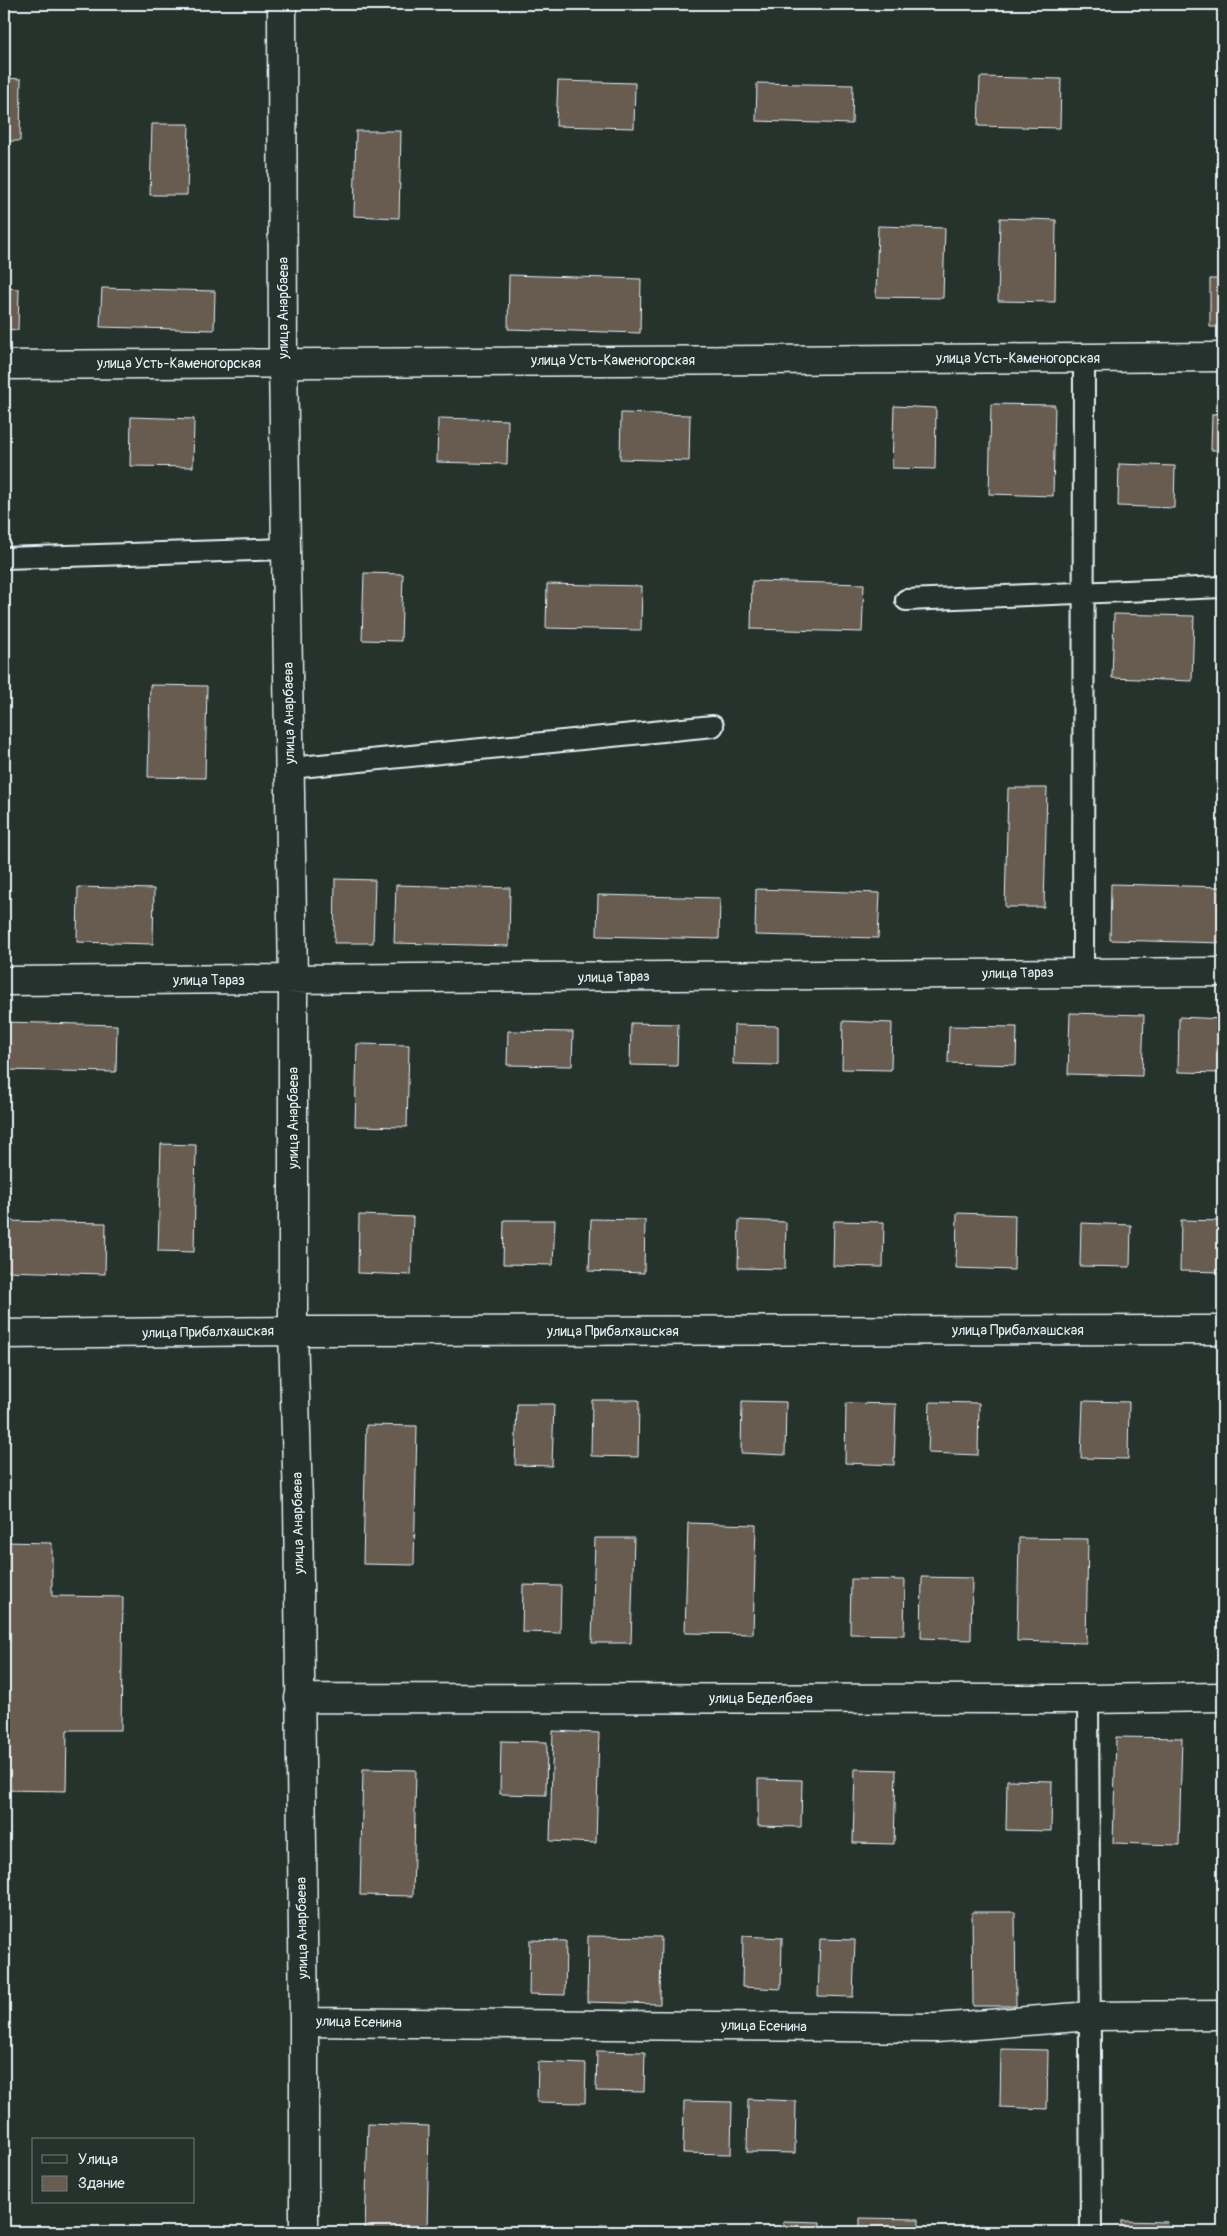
<svg xmlns="http://www.w3.org/2000/svg" width="1227" height="2236" viewBox="0 0 1227 2236" font-family="Pangolin,sans-serif">
  <style>
    .building { fill: #675c51; stroke: #e8f1f8 }
    .lines { fill: none; stroke-linecap: round; stroke-linejoin: round }
    .lane-casing { stroke: #e8f1f8; stroke-width: 24 }
    .street-casing { stroke: #e8f1f8; stroke-width: 31 }
    .lane { stroke: #26332d; stroke-width: 20 }
    .street { stroke: #26332d; stroke-width: 28 }
    .labels { text-anchor: middle; dominant-baseline: central; stroke-width: 4; stroke-linejoin: round; paint-order: stroke }
    .street-label { font-size: 14px; fill: #e8f1f8; stroke: #26332d }
  </style>
  <rect width="100%" height="100%" fill="#26332d"/>
  <filter id="ink" filterUnits="userSpaceOnUse"><feTurbulence type="fractalNoise" baseFrequency=".02" numOctaves="2"/><feDisplacementMap in="SourceGraphic" scale="10" xChannelSelector="R" yChannelSelector="G"/><feConvolveMatrix kernelMatrix="1 2 1 2 8 2 1 2 1" color-interpolation-filters="sRGB"/></filter>
  <g filter="url(#ink)">
    <path class="building" d="M 980,77 L 1061,79 L 1060,128 L 978,126 Z
      M 4,78 L 21,79 L 20,141 L 4,141 Z
      M 558,81 L 635,83 L 634,128 L 556,126 Z
      M 757,83 L 853,85 L 852,124 L 756,121 Z
      M 152,124 L 189,124 L 187,195 L 150,195 Z
      M 356,131 L 401,131 L 399,218 L 354,216 Z
      M 1000,218 L 1056,220 L 1055,302 L 998,301 Z
      M 878,226 L 945,228 L 943,298 L 876,297 Z
      M 509,275 L 641,279 L 640,333 L 508,329 Z
      M 1210,279 L 1223,279 L 1223,327 L 1210,327 Z
      M 4,288 L 19,289 L 18,330 L 4,329 Z
      M 102,288 L 215,291 L 214,330 L 100,327 Z
      M 991,404 L 1055,405 L 1053,496 L 989,494 Z
      M 894,406 L 936,408 L 935,469 L 892,468 Z
      M 621,413 L 690,415 L 689,461 L 620,459 Z
      M 1212,414 L 1223,414 L 1223,450 L 1211,450 Z
      M 131,417 L 194,419 L 193,467 L 130,466 Z
      M 438,418 L 508,420 L 507,464 L 437,462 Z
      M 1119,464 L 1175,466 L 1174,508 L 1118,506 Z
      M 364,573 L 403,574 L 401,641 L 362,640 Z
      M 752,581 L 864,584 L 862,632 L 751,629 Z
      M 547,584 L 642,586 L 641,630 L 546,628 Z
      M 1114,614 L 1194,616 L 1192,681 L 1112,678 Z
      M 150,685 L 207,686 L 205,778 L 148,777 Z
      M 1008,788 L 1047,788 L 1044,907 L 1005,907 Z
      M 335,879 L 375,880 L 373,943 L 334,943 Z
      M 1111,884 L 1223,887 L 1223,943 L 1110,940 Z
      M 396,885 L 510,888 L 509,946 L 394,943 Z
      M 78,887 L 154,889 L 153,944 L 77,942 Z
      M 756,889 L 880,893 L 878,938 L 755,935 Z
      M 598,895 L 720,898 L 719,939 L 597,936 Z
      M 1070,1013 L 1144,1015 L 1142,1076 L 1068,1074 Z
      M 1179,1017 L 1223,1019 L 1223,1073 L 1178,1072 Z
      M 843,1021 L 892,1023 L 891,1070 L 842,1069 Z
      M 4,1022 L 117,1025 L 116,1072 L 4,1070 Z
      M 631,1023 L 678,1024 L 677,1066 L 630,1065 Z
      M 734,1025 L 778,1026 L 778,1065 L 733,1064 Z
      M 949,1026 L 1017,1027 L 1016,1065 L 948,1063 Z
      M 508,1031 L 573,1032 L 572,1066 L 507,1065 Z
      M 357,1044 L 409,1045 L 407,1127 L 355,1126 Z
      M 161,1144 L 196,1145 L 194,1252 L 158,1251 Z
      M 957,1213 L 1015,1215 L 1014,1270 L 956,1268 Z
      M 359,1215 L 413,1217 L 411,1275 L 358,1273 Z
      M 591,1219 L 645,1220 L 644,1273 L 589,1271 Z
      M 504,1220 L 555,1220 L 553,1265 L 503,1264 Z
      M 739,1220 L 786,1222 L 785,1269 L 738,1268 Z
      M 1181,1220 L 1223,1221 L 1223,1272 L 1180,1271 Z
      M 4,1221 L 106,1223 L 105,1274 L 4,1271 Z
      M 834,1221 L 884,1222 L 883,1267 L 833,1266 Z
      M 1081,1223 L 1131,1225 L 1130,1267 L 1080,1266 Z
      M 592,1400 L 639,1400 L 638,1457 L 591,1456 Z
      M 742,1401 L 786,1402 L 785,1455 L 741,1453 Z
      M 1083,1401 L 1129,1402 L 1128,1459 L 1081,1458 Z
      M 930,1402 L 979,1403 L 978,1455 L 928,1453 Z
      M 846,1403 L 896,1404 L 894,1465 L 845,1463 Z
      M 517,1404 L 554,1404 L 552,1466 L 515,1465 Z
      M 366,1425 L 417,1426 L 414,1565 L 363,1564 Z
      M 688,1523 L 756,1525 L 753,1634 L 685,1633 Z
      M 595,1538 L 634,1538 L 631,1643 L 592,1643 Z
      M 1019,1538 L 1088,1539 L 1086,1643 L 1017,1641 Z
      M 4,1542 L 52,1543 L 52,1596 L 123,1597 L 121,1730 L 67,1730 L 66,1791 L 4,1790 Z
      M 1222,1575 L 1223,1575 L 1223,1628 L 1221,1628 Z
      M 922,1577 L 972,1578 L 971,1640 L 921,1638 Z
      M 851,1579 L 905,1580 L 904,1635 L 850,1634 Z
      M 523,1585 L 561,1586 L 560,1633 L 522,1632 Z
      M 553,1731 L 599,1733 L 596,1843 L 550,1841 Z
      M 1116,1737 L 1182,1738 L 1179,1845 L 1113,1843 Z
      M 501,1741 L 547,1742 L 546,1795 L 500,1794 Z
      M 363,1769 L 416,1770 L 413,1896 L 360,1895 Z
      M 855,1769 L 896,1770 L 894,1844 L 853,1843 Z
      M 758,1779 L 802,1780 L 801,1827 L 758,1826 Z
      M 1007,1780 L 1052,1781 L 1051,1831 L 1006,1830 Z
      M 972,1912 L 1015,1912 L 1016,2006 L 973,2006 Z
      M 588,1936 L 661,1937 L 660,2004 L 587,2002 Z
      M 743,1936 L 782,1938 L 781,1989 L 742,1987 Z
      M 820,1939 L 855,1940 L 853,1997 L 818,1996 Z
      M 530,1940 L 566,1941 L 565,1995 L 529,1994 Z
      M 1001,2049 L 1048,2050 L 1047,2109 L 1000,2107 Z
      M 597,2051 L 645,2052 L 644,2092 L 596,2091 Z
      M 538,2062 L 586,2064 L 585,2103 L 537,2102 Z
      M 748,2099 L 796,2101 L 795,2153 L 747,2152 Z
      M 684,2101 L 732,2102 L 731,2154 L 683,2153 Z
      M 368,2124 L 429,2126 L 427,2232 L 365,2232 Z
      M 860,2218 L 919,2219 L 919,2232 L 860,2232 Z
      M 783,2221 L 820,2222 L 820,2232 L 783,2232 Z
      M 1121,2221 L 1167,2222 L 1166,2232 L 1121,2232 Z
      M 600,2225 L 645,2227 L 645,2232 L 600,2232 Z
      M 529,2227 L 580,2229 L 580,2232 L 529,2232 Z
      M 988,2229 L 1060,2231 L 1060,2232 L 988,2232 Z"/>
    <g class="lines">
      <defs>
        <path id="lane" d="M 4,558 L 286,549
          M 906,600 L 1223,587
          M 290,768 L 713,726
          M 1083,973 L 1084,358
          M 1088,1699 L 1091,2232"/>
        <path id="street" d="M 282,4 L 283,362 L 293,980 L 293,1331 L 298,1501 L 304,2022 L 304,2232
          M 4,365 L 1223,357
          M 4,981 L 1223,972
          M 4,1334 L 293,1331 L 1223,1330
          M 299,1698 L 1088,1699 L 1223,1697
          M 304,2022 L 936,2028 L 1091,2016 L 1223,2015"/>
      </defs>
      <use href="#lane" class="lane-casing"/>
      <use href="#street" class="street-casing"/>
      <use href="#lane" class="lane"/>
      <use href="#street" class="street"/>
    </g>
  </g>
  <g class="labels">
    <g class="street-label">
      <text transform="translate(283 308) rotate(-90)">улица Анарбаева</text>
      <text x="1018" y="358">улица Усть-Каменогорская</text>
      <text x="613" y="360">улица Усть-Каменогорская</text>
      <text x="179" y="363">улица Усть-Каменогорская</text>
      <text transform="translate(289 713) rotate(-91)">улица Анарбаева</text>
      <text transform="translate(1018 973) rotate(-1)">улица Тараз</text>
      <text transform="translate(614 977) rotate(-1)">улица Тараз</text>
      <text x="209" y="980">улица Тараз</text>
      <text transform="translate(293 1118) rotate(-90)">улица Анарбаева</text>
      <text x="1018" y="1330">улица Прибалхашская</text>
      <text x="613" y="1331">улица Прибалхашская</text>
      <text transform="translate(208 1332) rotate(-1)">улица Прибалхашская</text>
      <text transform="translate(298 1523) rotate(-91)">улица Анарбаева</text>
      <text x="761" y="1698">улица Беделбаев</text>
      <text transform="translate(302 1928) rotate(-91)">улица Анарбаева</text>
      <text transform="translate(359 2022) rotate(1)">улица Есенина</text>
      <text transform="translate(764 2026) rotate(1)">улица Есенина</text>
    </g>
  </g>
  <rect width="1227" height="2236" fill="none" stroke="#26332d" stroke-width="20"/>
  <rect x="10" y="10" width="1207" height="2216" fill="none" stroke="#e8f1f8" stroke-width="2" filter="url(#ink)"/>
  <rect x="32" y="2138" width="162" height="65" fill="#26332d" stroke="#747f7e"/>
  <rect x="42" y="2155" width="25" height="8" fill="#26332d" stroke="#747f7e"/>
  <text x="78" y="2164" font-size="15" fill="#e8f1f8">Улица</text>
  <rect x="42" y="2176" width="25" height="15" fill="#675c51" stroke="#747f7e"/>
  <text x="78" y="2188" font-size="15" fill="#e8f1f8">Здание</text>
</svg>
